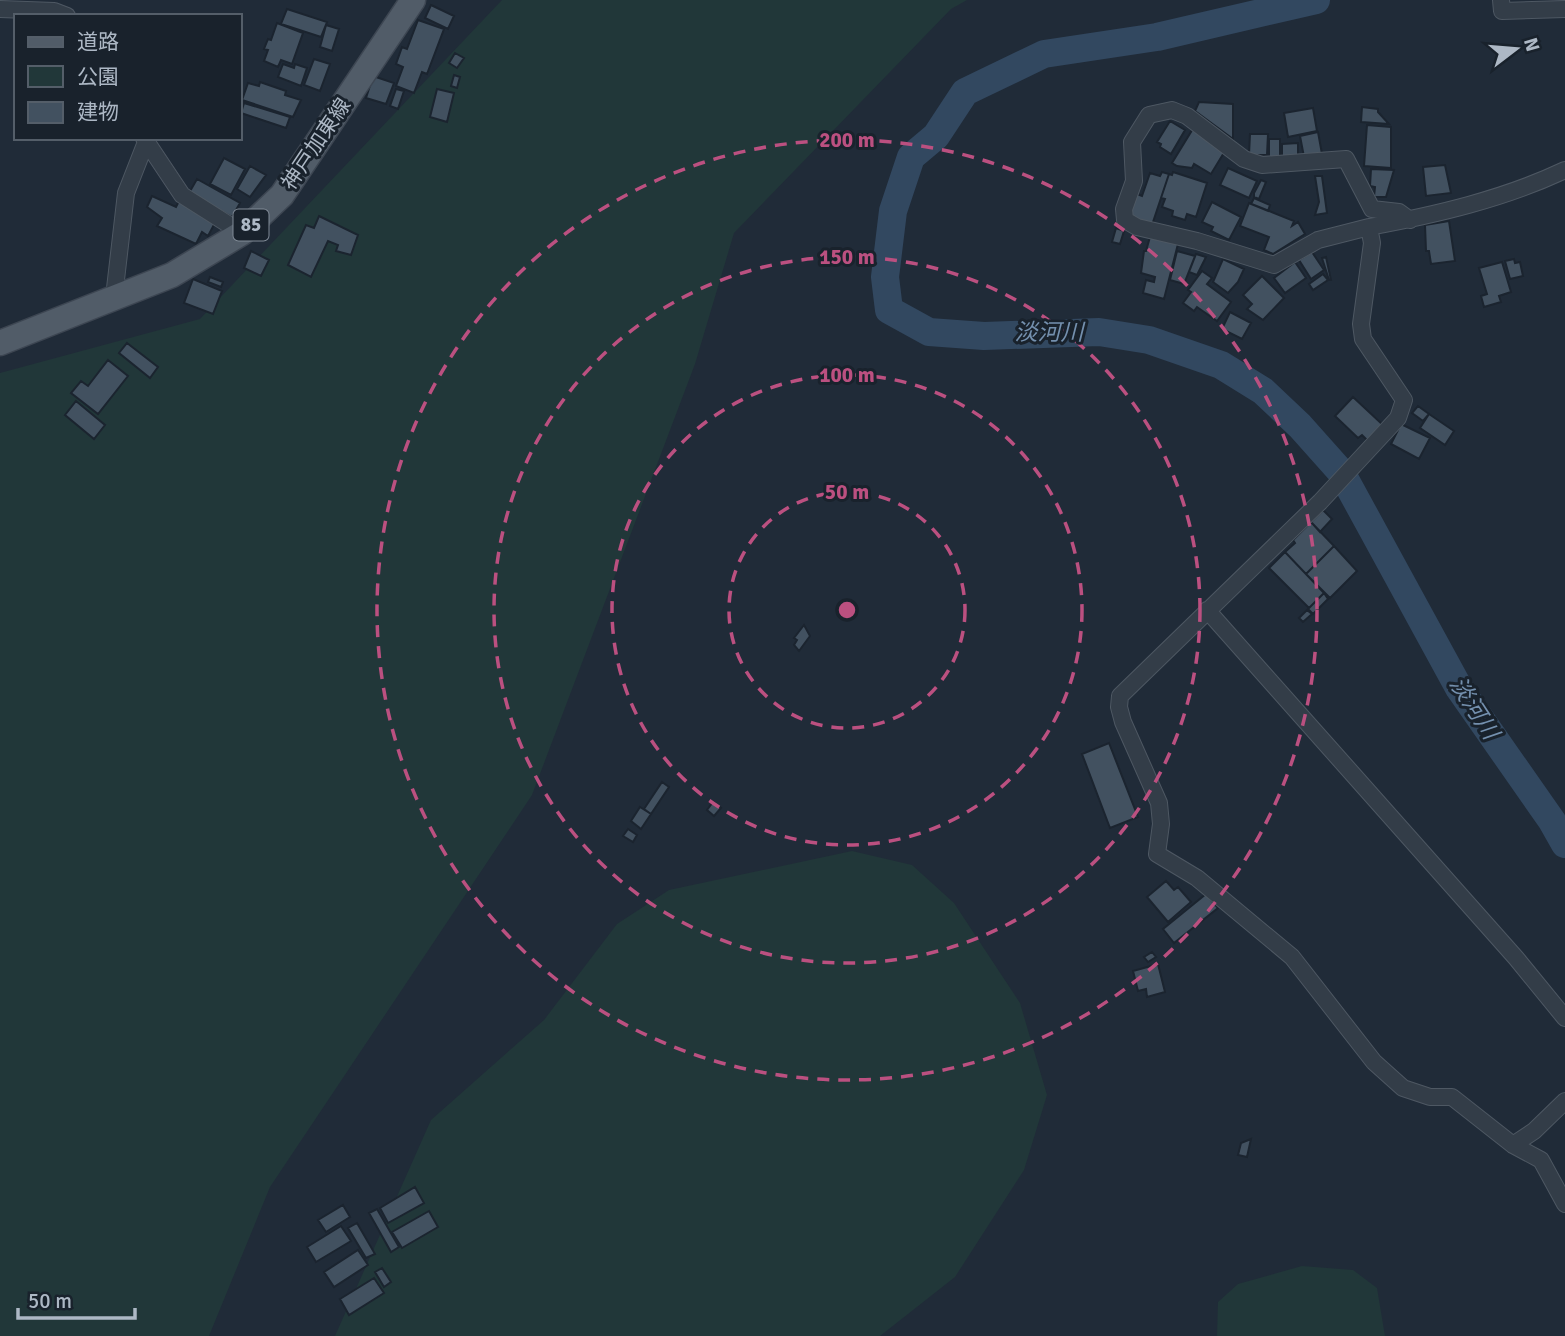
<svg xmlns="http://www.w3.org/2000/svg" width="1565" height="1336" viewBox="0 0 1565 1336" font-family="Signika,'Noto Sans JP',sans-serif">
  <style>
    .green { fill: #213739 }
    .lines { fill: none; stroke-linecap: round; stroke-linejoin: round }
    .river { stroke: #324860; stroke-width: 28 }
    .building { fill: #425160; stroke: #1b242f; stroke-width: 2 }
    .street-casing { stroke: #4e5863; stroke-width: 18 }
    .primary-casing { stroke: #3d4652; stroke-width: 27 }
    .street { stroke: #333d48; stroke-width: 16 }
    .primary { stroke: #515c68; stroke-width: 24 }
    .ring { fill: none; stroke: #bb5080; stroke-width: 3.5; stroke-dasharray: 12 9 }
    .labels { text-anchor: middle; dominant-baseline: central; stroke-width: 6; stroke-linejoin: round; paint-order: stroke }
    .shield { fill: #19222c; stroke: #818b97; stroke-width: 2 }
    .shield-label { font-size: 19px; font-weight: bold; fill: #adb8c5 }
    .street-label { font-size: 21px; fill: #adb8c5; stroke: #19222c }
    .water-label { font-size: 23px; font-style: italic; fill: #7490ae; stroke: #19222c }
    .centre { fill: #bb5080; stroke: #19222c; stroke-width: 3.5 }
    .ring-label { font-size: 21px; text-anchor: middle; font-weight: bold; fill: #bb5080; stroke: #19222c; stroke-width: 6; stroke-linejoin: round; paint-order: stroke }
  </style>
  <rect width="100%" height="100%" fill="#202b38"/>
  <path class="green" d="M 502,0 L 967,0 L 951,9 L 734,233 L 695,364 L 532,795 L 270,1187 L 209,1336 L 0,1336 L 0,373 L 200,319 Z
    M 852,851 L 912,865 L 954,903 L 1020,1003 L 1047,1095 L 1024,1170 L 955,1277 L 880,1336 L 335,1336 L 431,1120 L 544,1020 L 617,924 L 669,890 Z
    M 1302,1266 L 1353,1270 L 1377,1288 L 1385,1336 L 1217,1336 L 1218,1302 L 1238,1284 Z"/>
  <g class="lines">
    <path class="river" d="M 1316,0 L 1157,37 L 1044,54 L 965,92 L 936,136 L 911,157 L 893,211 L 885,277 L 889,310 L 929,332 L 984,336 L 1099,332 L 1149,340 L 1221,365 L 1263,391 L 1300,426 L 1341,472 L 1459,688 L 1552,821 L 1565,844"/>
  </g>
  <path class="building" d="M 431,5 L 454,16 L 448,29 L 425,18 Z
    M 287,9 L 327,22 L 321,37 L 281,24 Z
    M 418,20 L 444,29 L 427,74 L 422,72 L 414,93 L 396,86 L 403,67 L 396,64 L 402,47 L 407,49 Z
    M 277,23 L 303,33 L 292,64 L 281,60 L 278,67 L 264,61 L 268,50 L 264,49 L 268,39 L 271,40 Z
    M 326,25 L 339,29 L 332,51 L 320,47 Z
    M 455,53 L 464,58 L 457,68 L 449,63 Z
    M 314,59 L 330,64 L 320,91 L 304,85 Z
    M 283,64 L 294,68 L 295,64 L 307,68 L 301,86 L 278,77 Z
    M 454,75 L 460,77 L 457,88 L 451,86 Z
    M 373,76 L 394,83 L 386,104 L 366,98 Z
    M 260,82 L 286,91 L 285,95 L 301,100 L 293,117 L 242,100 L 248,83 L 259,86 Z
    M 396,89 L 404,91 L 398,109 L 390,106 Z
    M 437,89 L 454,93 L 447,122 L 430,117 Z
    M 1199,102 L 1233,104 L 1233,139 L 1195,111 Z
    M 244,103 L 290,117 L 286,128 L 241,113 Z
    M 1362,107 L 1378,109 L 1378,112 L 1389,124 L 1361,122 Z
    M 1313,108 L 1317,131 L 1288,137 L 1284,113 Z
    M 1170,121 L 1185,130 L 1171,154 L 1160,147 L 1161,144 L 1157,142 Z
    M 1367,125 L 1391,127 L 1391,168 L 1364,166 Z
    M 1194,127 L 1225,151 L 1211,174 L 1194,164 L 1192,168 L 1177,166 L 1172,163 Z
    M 1318,132 L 1322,154 L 1304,157 L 1300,136 Z
    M 1250,134 L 1268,134 L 1267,155 L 1249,155 Z
    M 1269,139 L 1280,139 L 1280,157 L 1269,157 Z
    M 1298,143 L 1298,157 L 1282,157 L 1282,144 Z
    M 224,158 L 245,169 L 231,195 L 210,184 Z
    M 1445,165 L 1451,193 L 1426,196 L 1423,167 Z
    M 250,166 L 266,175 L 250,197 L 237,189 Z
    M 1228,168 L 1257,181 L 1249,198 L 1220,185 Z
    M 1371,169 L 1394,170 L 1386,197 L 1374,197 L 1375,187 L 1370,186 Z
    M 1162,172 L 1169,174 L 1152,225 L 1134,218 L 1130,212 L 1137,194 L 1142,196 L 1150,173 L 1160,176 Z
    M 1173,172 L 1207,183 L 1196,217 L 1187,214 L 1185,220 L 1172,216 L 1173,211 L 1162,207 L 1165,199 L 1161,198 L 1169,174 L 1172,175 Z
    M 1315,176 L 1322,176 L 1327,213 L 1315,215 L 1319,202 Z
    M 197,179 L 240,203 L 232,217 L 189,193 Z
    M 1261,180 L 1266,182 L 1259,199 L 1254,197 L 1254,193 Z
    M 152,196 L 176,207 L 179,201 L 216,221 L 208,236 L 202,232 L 196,244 L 157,226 L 162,218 L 147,207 Z
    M 1254,198 L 1270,205 L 1268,211 L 1251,204 Z
    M 1212,202 L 1241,217 L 1229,240 L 1211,231 L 1213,227 L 1202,222 Z
    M 1249,203 L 1294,221 L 1292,226 L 1298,222 L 1305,234 L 1273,254 L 1264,250 L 1269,237 L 1240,226 Z
    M 319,216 L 358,235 L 351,255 L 336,251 L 338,245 L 328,241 L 311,277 L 288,265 L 306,225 L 314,228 Z
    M 1449,221 L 1455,261 L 1431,264 L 1429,251 L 1426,251 L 1425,225 Z
    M 1116,228 L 1124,231 L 1120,244 L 1112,242 Z
    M 1150,237 L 1178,244 L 1164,299 L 1143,293 L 1146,280 L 1154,282 L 1155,277 L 1141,273 L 1144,251 L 1146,251 Z
    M 251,251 L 269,260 L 261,276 L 244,268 Z
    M 1177,251 L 1195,256 L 1184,284 L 1170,280 Z
    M 1312,252 L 1324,270 L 1311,279 L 1299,260 Z
    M 1196,254 L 1206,257 L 1197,275 L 1189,272 Z
    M 1326,257 L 1331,280 L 1329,280 L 1322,258 Z
    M 1223,259 L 1244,269 L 1238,282 L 1228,293 L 1213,282 Z
    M 1514,259 L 1515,263 L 1520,262 L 1523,276 L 1510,279 L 1505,261 Z
    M 1295,262 L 1306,278 L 1285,293 L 1274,278 Z
    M 1502,262 L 1511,292 L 1499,296 L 1501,302 L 1484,307 L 1481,296 L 1487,294 L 1479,268 Z
    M 1202,271 L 1212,278 L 1207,284 L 1231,302 L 1217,321 L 1197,307 L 1194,311 L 1183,303 L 1191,292 L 1188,290 Z
    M 1323,274 L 1328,280 L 1313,290 L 1309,284 Z
    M 1262,276 L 1284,298 L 1263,320 L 1247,309 L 1252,304 L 1243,295 Z
    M 210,277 L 223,282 L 221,287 L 208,282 Z
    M 193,279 L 222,291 L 213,314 L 184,303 Z
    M 1230,312 L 1251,323 L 1242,339 L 1222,329 Z
    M 127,343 L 158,367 L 150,378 L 119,353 Z
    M 108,360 L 128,376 L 98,414 L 71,393 L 81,381 L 88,386 Z
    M 1353,397 L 1383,425 L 1368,441 L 1362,435 L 1358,438 L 1335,416 Z
    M 76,401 L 105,425 L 94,439 L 65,415 Z
    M 1418,406 L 1429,414 L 1423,421 L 1412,413 Z
    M 1429,414 L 1454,431 L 1445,445 L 1420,428 Z
    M 1401,424 L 1430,438 L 1419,459 L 1391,444 Z
    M 1323,510 L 1332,519 L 1320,532 L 1311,522 Z
    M 1311,522 L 1334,546 L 1306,574 L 1285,552 L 1295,543 L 1293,540 Z
    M 1334,546 L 1357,571 L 1330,598 L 1306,574 Z
    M 1285,552 L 1324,593 L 1309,608 L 1269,568 Z
    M 1324,593 L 1328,599 L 1313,614 L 1308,609 Z
    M 1307,610 L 1312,614 L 1303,622 L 1299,618 Z
    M 804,625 L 810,636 L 799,651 L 794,645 L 797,640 L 794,638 Z
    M 1109,743 L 1138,817 L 1110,828 L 1082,754 Z
    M 662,782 L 669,787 L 651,814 L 644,809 Z
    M 713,802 L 721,808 L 714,816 L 707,810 Z
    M 640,807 L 651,814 L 641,829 L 631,821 Z
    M 628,829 L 637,835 L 633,842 L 623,836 Z
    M 1166,881 L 1174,890 L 1178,887 L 1191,902 L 1168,922 L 1147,897 Z
    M 1206,894 L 1218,908 L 1174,943 L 1163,929 Z
    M 1152,952 L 1156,957 L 1148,962 L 1144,957 Z
    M 1158,964 L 1165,992 L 1147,997 L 1146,989 L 1138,991 L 1133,971 Z
    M 1251,1139 L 1247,1157 L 1238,1155 L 1241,1143 Z
    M 415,1187 L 424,1203 L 388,1223 L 380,1208 Z
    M 343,1205 L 350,1217 L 326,1232 L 318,1220 Z
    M 377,1209 L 399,1247 L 391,1252 L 369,1213 Z
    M 429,1211 L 438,1227 L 402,1248 L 392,1232 Z
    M 357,1223 L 375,1254 L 366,1258 L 348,1228 Z
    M 341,1226 L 351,1241 L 316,1262 L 307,1247 Z
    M 358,1250 L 368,1265 L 334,1287 L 324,1272 Z
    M 382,1268 L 391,1282 L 384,1287 L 375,1272 Z
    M 374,1278 L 384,1293 L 349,1315 L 340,1299 Z"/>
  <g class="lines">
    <defs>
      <path id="street" d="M 1501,0 L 1502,11 L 1565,9
        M 0,9 L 54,11 L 67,16
        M 144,138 L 182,195 L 242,233
        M 1565,170 C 1504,199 1435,215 1369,227 L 1372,243 L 1361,324 L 1363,339 L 1404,400 L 1398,418 L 1320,502 L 1120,696 L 1119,707 L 1123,722 L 1159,803 L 1161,824 L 1157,854 L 1197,878 L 1292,957 L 1374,1062 L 1403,1088 L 1430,1097 L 1452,1097 L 1513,1145 L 1541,1160 L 1565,1204
        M 1369,227 L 1318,240 L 1274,265 L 1197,241 L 1137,227 L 1125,220 L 1124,209 L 1134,181 L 1132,142 L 1149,115 L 1172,110 L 1187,116 L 1244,159 L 1262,165 L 1346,159 L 1372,209 L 1399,212 L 1410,220
        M 114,297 L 126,193 L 146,142
        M 1207,610 L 1516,958 L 1565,1018
        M 1513,1145 L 1534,1131 L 1565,1101"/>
      <path id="primary" d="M 0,343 L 172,275 L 242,233 L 282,195 L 413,0"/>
    </defs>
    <use href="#street" class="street-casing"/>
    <use href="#primary" class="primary-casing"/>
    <use href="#street" class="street"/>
    <use href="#primary" class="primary"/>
  </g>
  <g class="ring">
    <circle cx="847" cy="610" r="118"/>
    <circle cx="847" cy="610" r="235"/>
    <circle cx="847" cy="610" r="353"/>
    <circle cx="847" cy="610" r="470"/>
  </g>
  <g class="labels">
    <rect class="shield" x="233.5" y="209.5" width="35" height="31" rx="5"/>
    <g class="shield-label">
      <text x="251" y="225">85</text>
    </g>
    <g class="street-label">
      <text transform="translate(316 144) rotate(-56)">神戸加東線</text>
    </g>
    <g class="water-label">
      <text x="1049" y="332">淡河川</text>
      <text transform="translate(1474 708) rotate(57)">淡河川</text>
    </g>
  </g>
  <circle cx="847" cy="610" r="10" class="centre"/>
  <g class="ring-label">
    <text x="847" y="147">200 m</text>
    <text x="847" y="264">150 m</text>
    <text x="847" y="382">100 m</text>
    <text x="847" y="499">50 m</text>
  </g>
  <rect x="14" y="14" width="228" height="126" fill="#19222c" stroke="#545e69" stroke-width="2"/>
  <rect x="28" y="37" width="35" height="10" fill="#515c68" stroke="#545e69" stroke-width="2"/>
  <text x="77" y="49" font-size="21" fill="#adb8c5">道路</text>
  <rect x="28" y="66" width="35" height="21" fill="#213739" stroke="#545e69" stroke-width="2"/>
  <text x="77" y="84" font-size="21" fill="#adb8c5">公園</text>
  <rect x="28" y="102" width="35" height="21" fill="#425160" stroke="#545e69" stroke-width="2"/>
  <text x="77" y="119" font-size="21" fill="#adb8c5">建物</text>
  <g transform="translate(1516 49) rotate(74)" stroke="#19222c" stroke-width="5" paint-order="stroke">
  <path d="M0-5L12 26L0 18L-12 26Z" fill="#adb8c5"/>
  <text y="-10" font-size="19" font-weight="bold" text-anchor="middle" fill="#adb8c5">N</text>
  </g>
  <path d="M18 1308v10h117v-10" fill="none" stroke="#adb8c5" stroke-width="3.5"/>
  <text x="28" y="1308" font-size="21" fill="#adb8c5" stroke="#19222c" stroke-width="5" paint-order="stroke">50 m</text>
</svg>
